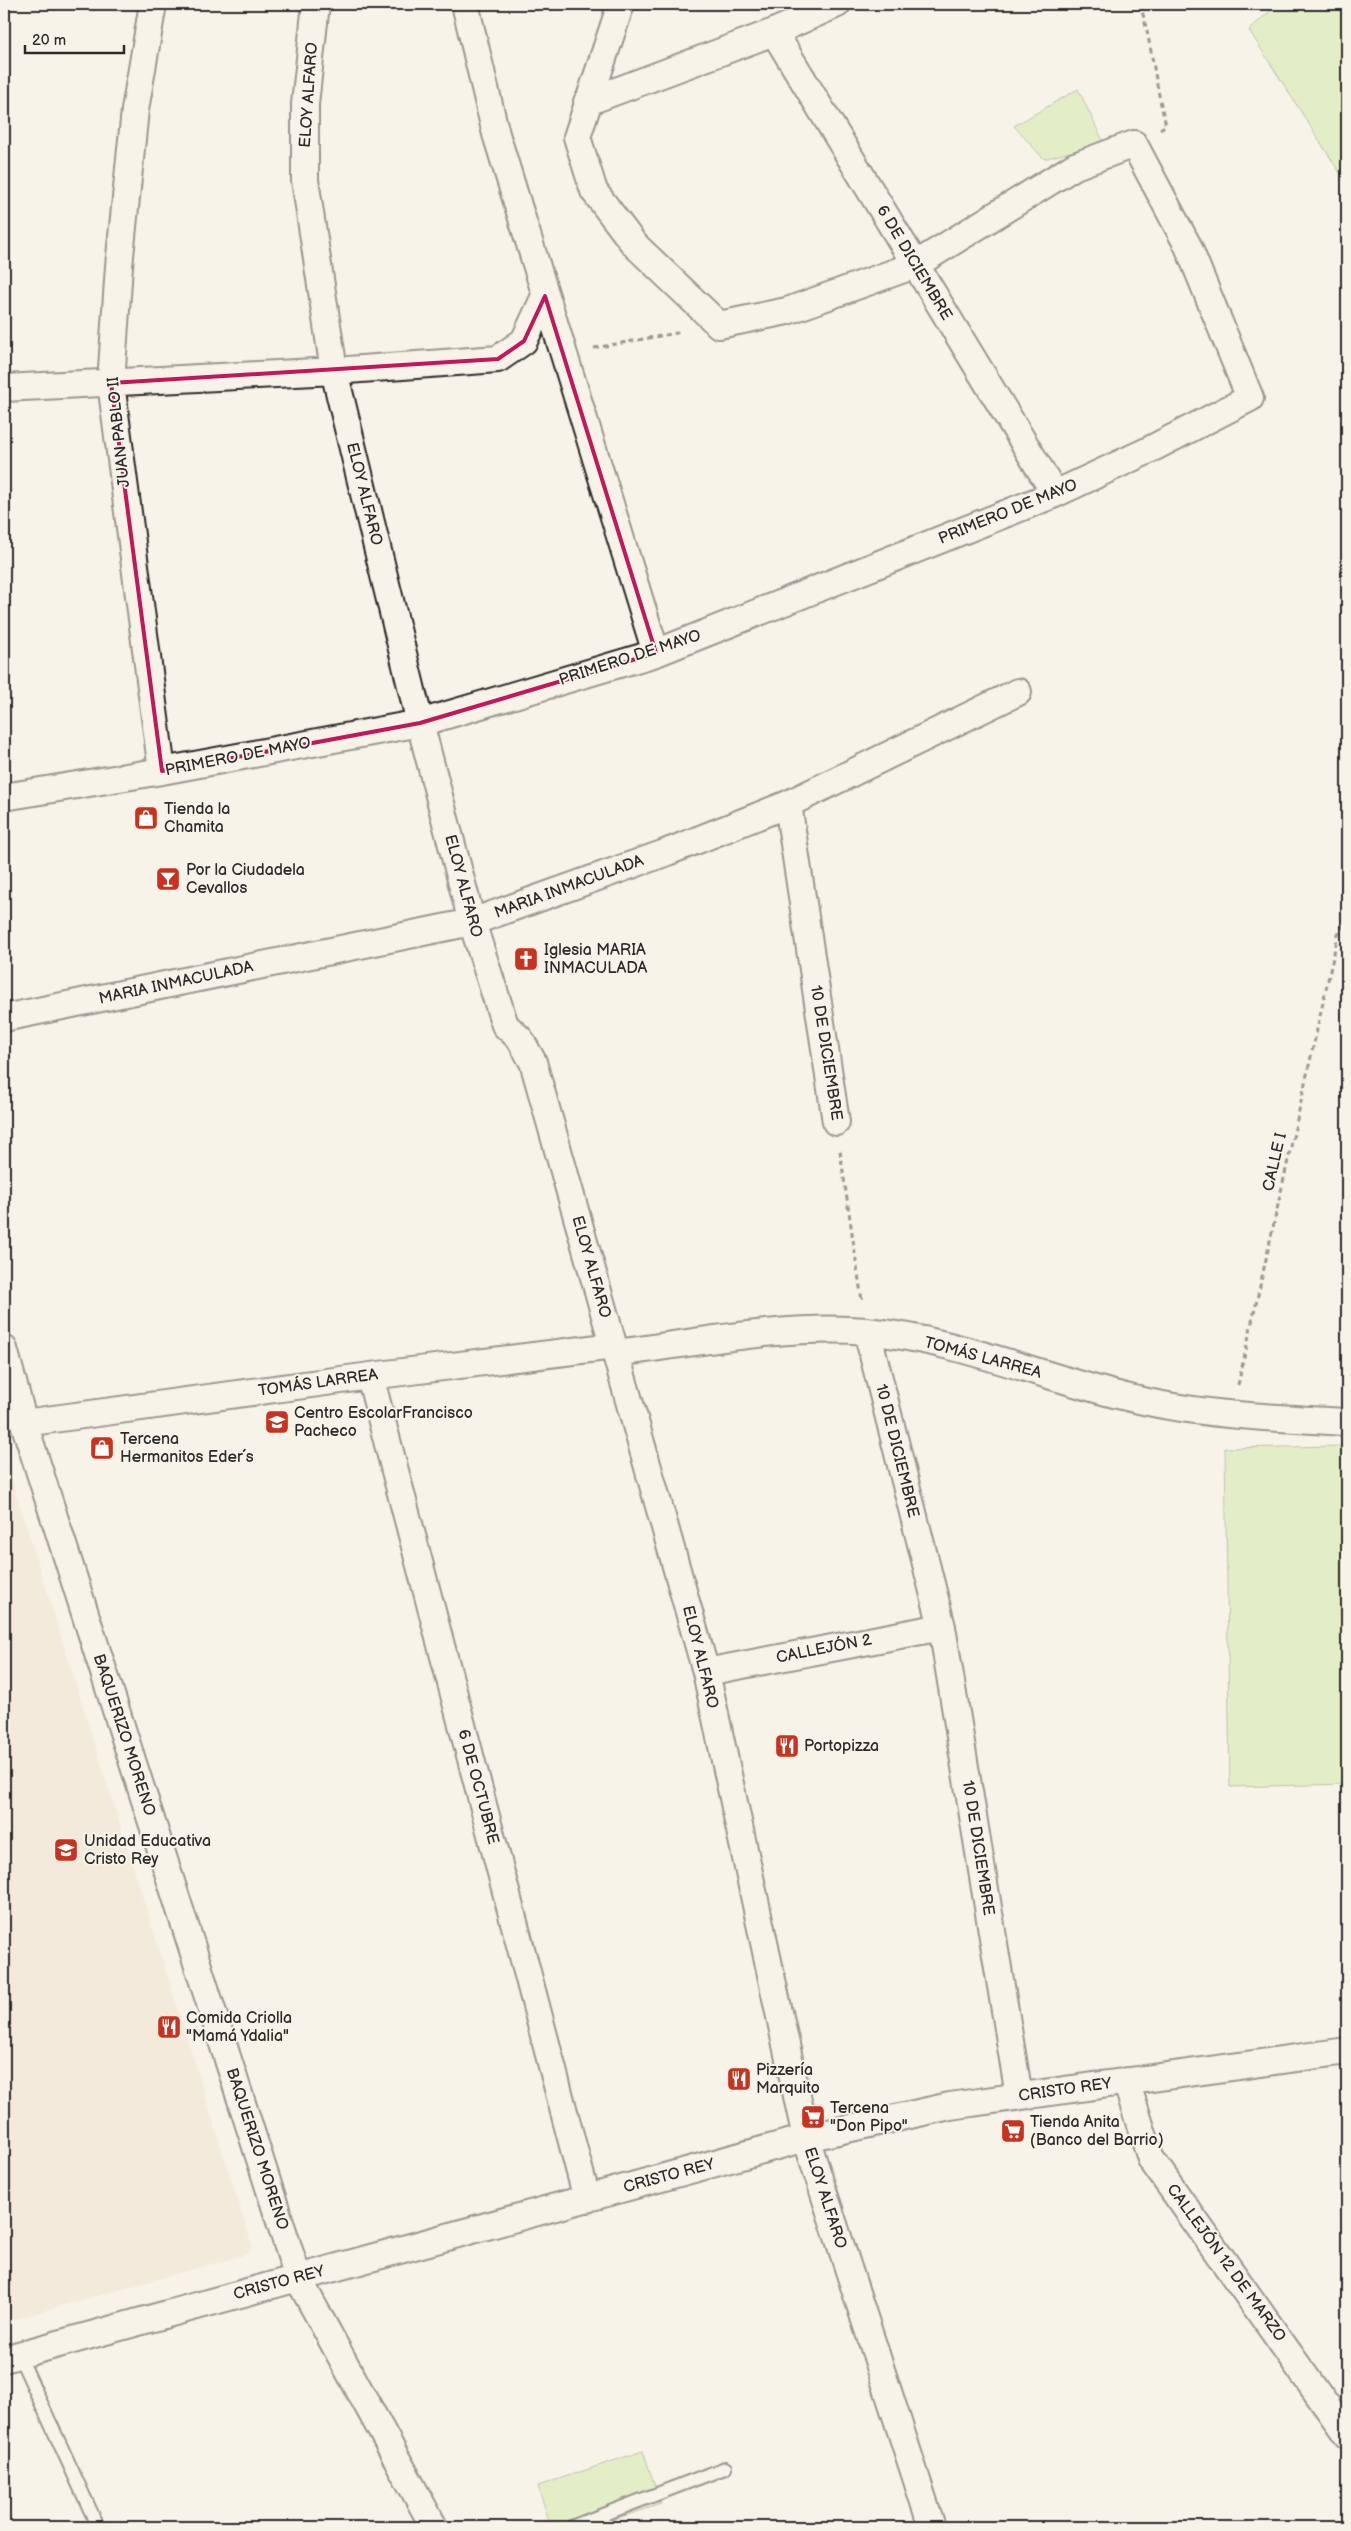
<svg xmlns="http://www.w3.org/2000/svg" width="1351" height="2531" viewBox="0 0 1351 2531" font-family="'Balsamiq Sans',sans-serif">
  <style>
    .built { fill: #ede1cc }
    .green { fill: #cbe9a1; stroke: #7b8a66 }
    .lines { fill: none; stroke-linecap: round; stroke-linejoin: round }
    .service-casing { stroke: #2b2b2b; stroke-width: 16 }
    .minor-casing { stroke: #2b2b2b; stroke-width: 30 }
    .path { stroke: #2b2b2b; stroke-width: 3; stroke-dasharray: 5 4; stroke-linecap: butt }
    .service { stroke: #f7f3e8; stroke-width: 12 }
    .minor { stroke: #f7f3e8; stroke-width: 26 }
    .marked { fill: none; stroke: #c2185b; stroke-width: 4; stroke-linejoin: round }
    .labels { text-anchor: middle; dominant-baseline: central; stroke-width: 4; stroke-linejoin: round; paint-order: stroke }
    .street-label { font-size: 16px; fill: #2b2b2b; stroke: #f7f3e8 }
    .poi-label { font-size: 16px; fill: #2b2b2b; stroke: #f7f3e8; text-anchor: start }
  </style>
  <rect width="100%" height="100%" fill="#f7f3e8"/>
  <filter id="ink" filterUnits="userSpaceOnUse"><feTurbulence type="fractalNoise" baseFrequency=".02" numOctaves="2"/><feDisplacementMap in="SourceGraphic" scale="10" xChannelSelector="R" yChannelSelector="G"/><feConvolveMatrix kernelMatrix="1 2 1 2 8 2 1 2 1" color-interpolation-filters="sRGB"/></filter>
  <g filter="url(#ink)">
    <path class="built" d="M 4,1455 L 252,2245 L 248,2254 L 4,2322 Z"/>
    <path class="green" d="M 1278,4 L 1347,4 L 1347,184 L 1249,30 Z
      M 1078,89 L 1104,143 L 1044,159 L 1014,126 Z
      M 1347,1446 L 1347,1784 L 1230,1787 L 1225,1448 Z
      M 643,2451 L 661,2504 L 591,2527 L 551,2527 L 538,2486 Z"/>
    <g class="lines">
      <defs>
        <path id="service" d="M 19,2355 L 98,2527
          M 571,2527 L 725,2468"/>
        <path id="minor" d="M 153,4 L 135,110 L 119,266 L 111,383 L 162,771
          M 316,4 L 305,104 L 305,180 L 334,371 L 420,723 L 472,922 L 505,1025 L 520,1039 L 533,1062 L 706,1672 L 806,2138 L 932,2527
          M 465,4 L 496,134 L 656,653
          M 774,32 L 1055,494
          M 587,102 L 774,32 L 837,4
          M 4,388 L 334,371 L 498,359 L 524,341 L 545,296
          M 4,797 L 162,771 L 420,723 L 656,653 L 1055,494 L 1147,451 L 1250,398 L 1188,246 L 1134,144 L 1075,166 L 915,265 L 787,311 L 719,325 L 634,244 L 594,191 L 577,137 L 621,4
          M 788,804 L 836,1122
          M 4,1018 L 472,922 L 665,853 L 788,804 L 1018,692
          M 867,1331 L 942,1627 L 1019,2096
          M 4,1349 L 24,1423 L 298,2278 L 434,2527
          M 617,1353 C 694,1343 789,1324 866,1331 C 953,1339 1037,1375 1122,1396 C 1195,1415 1272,1418 1347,1422
          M 370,1376 L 587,2199
          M 24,1423 L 370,1376 L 614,1346
          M 706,1672 L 942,1627
          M 1126,2081 L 1151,2159 L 1347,2435
          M 4,2359 L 806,2138 L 950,2106 L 1347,2051"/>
      </defs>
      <use href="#service" class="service-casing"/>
      <use href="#minor" class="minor-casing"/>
      <path class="path" d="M 1140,4 C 1152,44 1155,85 1166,125 L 1160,129
        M 594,348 L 682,332
        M 840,1151 L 862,1301
        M 1238,1385 L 1338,935 L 1347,917"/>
      <use href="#service" class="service"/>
      <use href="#minor" class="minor"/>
    </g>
  </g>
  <path d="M0 0H1351V2531H0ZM 545,296 L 656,653 L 420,723 L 162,771 L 111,383 L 498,359 L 524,341 Z" fill="#f7f3e8" fill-opacity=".55" fill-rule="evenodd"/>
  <path class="marked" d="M 545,296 L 656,653 L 420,723 L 162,771 L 111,383 L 498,359 L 524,341 Z"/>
  <defs>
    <symbol id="shop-square" viewBox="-11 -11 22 22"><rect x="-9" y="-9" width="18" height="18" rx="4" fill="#c8321e" stroke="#f7f3e8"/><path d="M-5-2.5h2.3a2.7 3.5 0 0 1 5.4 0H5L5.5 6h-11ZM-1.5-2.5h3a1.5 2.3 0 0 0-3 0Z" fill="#fff"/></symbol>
    <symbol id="bar-square" viewBox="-11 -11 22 22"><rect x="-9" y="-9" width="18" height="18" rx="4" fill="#c8321e" stroke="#f7f3e8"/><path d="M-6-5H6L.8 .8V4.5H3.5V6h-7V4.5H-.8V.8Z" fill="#fff"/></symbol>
    <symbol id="church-square" viewBox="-11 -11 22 22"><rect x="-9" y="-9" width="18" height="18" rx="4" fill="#c8321e" stroke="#f7f3e8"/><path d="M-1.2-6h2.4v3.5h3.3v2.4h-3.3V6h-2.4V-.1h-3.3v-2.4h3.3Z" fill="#fff"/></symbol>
    <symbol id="school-square" viewBox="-11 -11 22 22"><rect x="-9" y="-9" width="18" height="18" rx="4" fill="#c8321e" stroke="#f7f3e8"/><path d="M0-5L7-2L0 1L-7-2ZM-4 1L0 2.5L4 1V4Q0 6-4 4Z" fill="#fff"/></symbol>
    <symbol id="restaurant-square" viewBox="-11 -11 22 22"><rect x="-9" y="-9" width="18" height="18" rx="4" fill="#c8321e" stroke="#f7f3e8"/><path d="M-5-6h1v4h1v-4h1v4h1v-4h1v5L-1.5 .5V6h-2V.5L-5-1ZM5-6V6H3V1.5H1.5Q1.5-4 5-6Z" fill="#fff"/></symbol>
    <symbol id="supermarket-square" viewBox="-11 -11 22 22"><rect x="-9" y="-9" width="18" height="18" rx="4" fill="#c8321e" stroke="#f7f3e8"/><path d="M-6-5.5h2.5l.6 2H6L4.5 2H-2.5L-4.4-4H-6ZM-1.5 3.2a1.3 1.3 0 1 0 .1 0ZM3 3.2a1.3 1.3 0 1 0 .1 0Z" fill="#fff"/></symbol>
  </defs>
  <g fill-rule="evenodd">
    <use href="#shop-square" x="132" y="804" width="28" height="28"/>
    <use href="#bar-square" x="154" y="865" width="28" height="28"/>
    <use href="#church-square" x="512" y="945" width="28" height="28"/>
    <use href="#school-square" x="263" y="1408" width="28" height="28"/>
    <use href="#shop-square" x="88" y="1434" width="28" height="28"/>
    <use href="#restaurant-square" x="773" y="1732" width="28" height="28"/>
    <use href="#school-square" x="52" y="1836" width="28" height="28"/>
    <use href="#restaurant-square" x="155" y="2013" width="28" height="28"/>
    <use href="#restaurant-square" x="725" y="2065" width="28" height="28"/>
    <use href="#supermarket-square" x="799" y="2103" width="28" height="28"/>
    <use href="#supermarket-square" x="999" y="2117" width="28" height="28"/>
  </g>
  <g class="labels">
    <g class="street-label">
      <text transform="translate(309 95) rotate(-86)">ELOY ALFARO</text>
      <text transform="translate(914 263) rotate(59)">6 DE DICIEMBRE</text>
      <text transform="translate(119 432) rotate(-96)">JUAN PABLO II</text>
      <text transform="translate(364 494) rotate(76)">ELOY ALFARO</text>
      <text transform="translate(1008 512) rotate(-22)">PRIMERO DE MAYO</text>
      <text transform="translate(630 658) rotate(-18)">PRIMERO DE MAYO</text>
      <text transform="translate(238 757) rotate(-11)">PRIMERO DE MAYO</text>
      <text transform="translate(463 886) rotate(75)">ELOY ALFARO</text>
      <text transform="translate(569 887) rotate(-20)">MARIA INMACULADA</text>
      <text transform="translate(176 983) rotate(-12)">MARIA INMACULADA</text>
      <text transform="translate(826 1053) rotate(81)">10 DE DICIEMBRE</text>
      <text transform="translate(1275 1162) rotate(-77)">CALLE I</text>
      <text transform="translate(591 1267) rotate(74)">ELOY ALFARO</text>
      <text transform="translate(983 1358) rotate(15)">TOMÁS LARREA</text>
      <text transform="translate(318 1383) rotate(-8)">TOMÁS LARREA</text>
      <text transform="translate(897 1451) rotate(76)">10 DE DICIEMBRE</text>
      <text transform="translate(824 1649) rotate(-11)">CALLEJÓN 2</text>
      <text transform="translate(700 1657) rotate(76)">ELOY ALFARO</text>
      <text transform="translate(124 1735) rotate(72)">BAQUERIZO MORENO</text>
      <text transform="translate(478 1787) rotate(75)">6 DE OCTUBRE</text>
      <text transform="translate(978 1848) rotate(81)">10 DE DICIEMBRE</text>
      <text transform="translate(1065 2090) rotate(-8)">CRISTO REY</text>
      <text transform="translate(257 2149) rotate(72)">BAQUERIZO MORENO</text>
      <text transform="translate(669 2176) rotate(-15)">CRISTO REY</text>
      <text transform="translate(825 2198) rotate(72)">ELOY ALFARO</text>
      <text transform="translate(1226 2263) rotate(54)">CALLEJÓN 12 DE MARZO</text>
      <text transform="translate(279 2283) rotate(-15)">CRISTO REY</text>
    </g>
    <g class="poi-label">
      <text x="164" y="809">Tienda la<tspan x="164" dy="18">Chamita</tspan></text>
      <text x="186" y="870">Por la Ciudadela<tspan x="186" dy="18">Cevallos</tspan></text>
      <text x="544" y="950">Iglesia MARIA<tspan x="544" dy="18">INMACULADA</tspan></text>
      <text x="294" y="1413">Centro EscolarFrancisco<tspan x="294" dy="18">Pacheco</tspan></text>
      <text x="120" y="1439">Tercena<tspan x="120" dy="18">Hermanitos Eder´s</tspan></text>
      <text x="804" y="1746">Portopizza</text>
      <text x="84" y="1841">Unidad Educativa<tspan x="84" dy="18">Cristo Rey</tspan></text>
      <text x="186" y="2018">Comida Criolla<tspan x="186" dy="18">"Mamá Ydalia"</tspan></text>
      <text x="756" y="2070">Pizzería<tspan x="756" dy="18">Marquito</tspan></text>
      <text x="830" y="2108">Tercena<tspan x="830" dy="18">"Don Pipo"</tspan></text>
      <text x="1030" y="2122">Tienda Anita<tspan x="1030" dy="18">(Banco del Barrio)</tspan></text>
    </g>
  </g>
  <rect width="1351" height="2531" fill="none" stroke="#f7f3e8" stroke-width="20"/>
  <rect x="10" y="10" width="1331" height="2511" fill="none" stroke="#2b2b2b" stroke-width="2" filter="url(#ink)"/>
  <path d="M25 45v8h99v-8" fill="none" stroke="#2b2b2b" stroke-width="2.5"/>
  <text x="32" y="45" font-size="15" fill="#2b2b2b" stroke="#f7f3e8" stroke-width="4" paint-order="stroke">20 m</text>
</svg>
